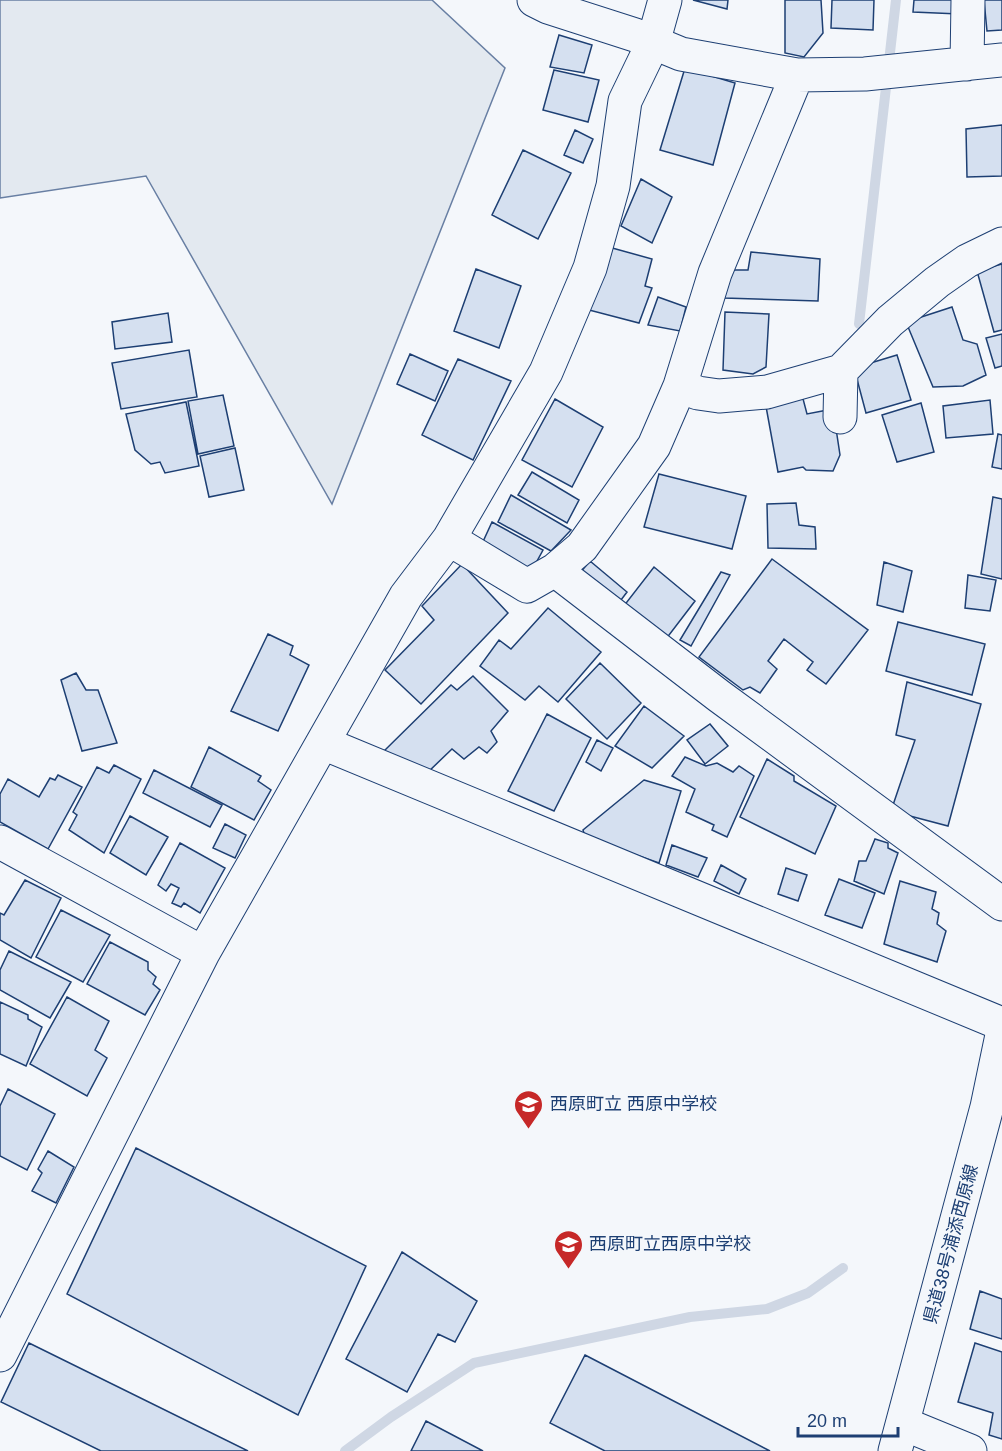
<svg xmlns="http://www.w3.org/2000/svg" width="1002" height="1451" viewBox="0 0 1002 1451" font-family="Helvetica,'Noto Sans JP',sans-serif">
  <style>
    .green { fill: #e3e9f0; stroke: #687fa3; stroke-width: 1.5 }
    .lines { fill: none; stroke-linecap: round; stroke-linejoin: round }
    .stream { stroke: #cfd7e4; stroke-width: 10 }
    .building { fill: #d5e0f0; stroke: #1d3f73; stroke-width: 1.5 }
    .minor-casing { stroke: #1d3f73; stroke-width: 35 }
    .major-casing { stroke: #1d3f73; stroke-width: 35 }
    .minor { stroke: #f4f7fb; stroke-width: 33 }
    .major { stroke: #f4f7fb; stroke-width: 33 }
    .labels { text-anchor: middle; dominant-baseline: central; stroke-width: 4.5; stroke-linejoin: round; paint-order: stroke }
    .poi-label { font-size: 18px; fill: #1d3f73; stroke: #f4f7fb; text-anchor: start }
    .street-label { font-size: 18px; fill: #1d3f73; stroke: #f4f7fb }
  </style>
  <rect width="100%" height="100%" fill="#f4f7fb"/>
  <path class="green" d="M 0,0 L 432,0 L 505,68 L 332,504 L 146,176 L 0,198 Z"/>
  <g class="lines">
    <path class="stream" d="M 859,324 L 896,0
      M 345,1451 L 391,1417 L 474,1363 L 690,1317 L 767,1309 L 808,1293 L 843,1268"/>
  </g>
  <path class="building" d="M 693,0 L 728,0 L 727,9 Z
    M 785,0 L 821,0 L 823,33 L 804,57 L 785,53 Z
    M 832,0 L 874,0 L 873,30 L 831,28 Z
    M 914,0 L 960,0 L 959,14 L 913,12 Z
    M 984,0 L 1002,0 L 1002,30 L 987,31 Z
    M 559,35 L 592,45 L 584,73 L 550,67 Z
    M 685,68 L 735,83 L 713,165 L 660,150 Z
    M 554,70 L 599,80 L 588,122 L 543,110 Z
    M 1002,125 L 1002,176 L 967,177 L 966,129 Z
    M 575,130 L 593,139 L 583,163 L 564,155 Z
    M 523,150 L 571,173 L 538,239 L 492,215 Z
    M 641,179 L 672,197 L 652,243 L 621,226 Z
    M 605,246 L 652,259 L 645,286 L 652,288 L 639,323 L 589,310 Z
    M 751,252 L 820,259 L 818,301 L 724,298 L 724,270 L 748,270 Z
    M 1002,264 L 1002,330 L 994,332 L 977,271 Z
    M 476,269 L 521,286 L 499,348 L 454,331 Z
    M 658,297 L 686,307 L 680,331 L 648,325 Z
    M 952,307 L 963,340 L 977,344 L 986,375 L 963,386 L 933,387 L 906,322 Z
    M 725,312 L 769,314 L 766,367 L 753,374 L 723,370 Z
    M 168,313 L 172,342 L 115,349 L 112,322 Z
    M 1002,334 L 1002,366 L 995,368 L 986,338 Z
    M 189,350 L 197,397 L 121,409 L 112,363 Z
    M 410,354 L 448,371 L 435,401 L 397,384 Z
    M 897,355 L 911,400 L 866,413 L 854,368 Z
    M 458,359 L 511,381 L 473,460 L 422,435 Z
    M 223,395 L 234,446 L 198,454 L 188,401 Z
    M 802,395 L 807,414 L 833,409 L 840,455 L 833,471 L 806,470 L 803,467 L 778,472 L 765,401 Z
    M 555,399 L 603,427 L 572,487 L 522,460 Z
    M 990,400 L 993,434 L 946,438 L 943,406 Z
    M 186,402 L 199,466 L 165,473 L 160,462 L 151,464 L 135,450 L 126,414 Z
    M 921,403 L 934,452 L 897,462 L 882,415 Z
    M 998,434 L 1002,435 L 1002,469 L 992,467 Z
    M 235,448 L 244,490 L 209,497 L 200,456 Z
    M 532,472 L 579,500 L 567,523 L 518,495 Z
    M 659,474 L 746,496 L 732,549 L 644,527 Z
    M 511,495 L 571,530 L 551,551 L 498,522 Z
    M 993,497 L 1002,499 L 1002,579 L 981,574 Z
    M 796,503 L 799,525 L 815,527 L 816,549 L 768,548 L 767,504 Z
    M 492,522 L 543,550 L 531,572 L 481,546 Z
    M 772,559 L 868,630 L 826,684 L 807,670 L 813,662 L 784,639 L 768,661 L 777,669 L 760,693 L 750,687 L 743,690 L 699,657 Z
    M 590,561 L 627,592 L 618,604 L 579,574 Z
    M 884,562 L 912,571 L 903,612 L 877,605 Z
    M 462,564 L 508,613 L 421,704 L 385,670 L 434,620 L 422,606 Z
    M 654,567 L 695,601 L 666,639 L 623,607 Z
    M 721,572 L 730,575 L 691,646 L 680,640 Z
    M 968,575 L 996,580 L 990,611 L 965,608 Z
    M 548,608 L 601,652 L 558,702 L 539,686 L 525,700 L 480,666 L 499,640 L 511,649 Z
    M 898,622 L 985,644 L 972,695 L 886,671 Z
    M 268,634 L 293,646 L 290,655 L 309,665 L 278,731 L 231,711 Z
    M 600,663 L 641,703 L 607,739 L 566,699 Z
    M 76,673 L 86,690 L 98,690 L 117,743 L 82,751 L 61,680 Z
    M 473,676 L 508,711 L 491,731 L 497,742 L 487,753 L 479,747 L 464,759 L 452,749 L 427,773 L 384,751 L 451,685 L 457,690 Z
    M 907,682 L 981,704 L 948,826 L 891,811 L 915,740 L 896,735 Z
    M 644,706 L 684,736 L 652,768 L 615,746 Z
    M 547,714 L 591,738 L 554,811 L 508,791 Z
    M 710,724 L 728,746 L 705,764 L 687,740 Z
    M 597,740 L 613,748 L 601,771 L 586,762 Z
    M 209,747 L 261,776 L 258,781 L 271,790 L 254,820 L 191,787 Z
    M 685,757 L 706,766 L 717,763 L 733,772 L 739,766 L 754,776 L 727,837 L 712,830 L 714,825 L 686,812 L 695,789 L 672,776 Z
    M 767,759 L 794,776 L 794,781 L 836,806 L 815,854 L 740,817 Z
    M 114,765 L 141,779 L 104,853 L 69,830 L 77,815 L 73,812 L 97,767 L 109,773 Z
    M 154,770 L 222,805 L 210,827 L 143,793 Z
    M 58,775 L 82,787 L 48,849 L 0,822 L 0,794 L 8,779 L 39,797 L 50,778 L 55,780 Z
    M 644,780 L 681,791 L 659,863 L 585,837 L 583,830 Z
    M 130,816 L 168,837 L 146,875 L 110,853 Z
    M 225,824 L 246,835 L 235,858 L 213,848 Z
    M 875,839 L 888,843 L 888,848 L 898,853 L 884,894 L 854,881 L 859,861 L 866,861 Z
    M 180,843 L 225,868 L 200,913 L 184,903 L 181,907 L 172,903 L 179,888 L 171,884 L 166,891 L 158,885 Z
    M 672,845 L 707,858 L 698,877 L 666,865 Z
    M 721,865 L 746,879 L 739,894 L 714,881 Z
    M 786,868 L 807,875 L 798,901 L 778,894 Z
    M 839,879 L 875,893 L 862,928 L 825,915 Z
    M 25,880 L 61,898 L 31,958 L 0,940 L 0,913 L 4,915 Z
    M 900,881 L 936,892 L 932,909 L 939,913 L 937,924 L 946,931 L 937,962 L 884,944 Z
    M 61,910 L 110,935 L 83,982 L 36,957 Z
    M 110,942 L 148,962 L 148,970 L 156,977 L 153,984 L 160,990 L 145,1015 L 87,984 Z
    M 9,951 L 71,982 L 50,1018 L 0,990 L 0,970 Z
    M 67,997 L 109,1021 L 95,1050 L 107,1058 L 87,1096 L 30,1064 Z
    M 0,1002 L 28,1015 L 28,1019 L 42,1027 L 26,1066 L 0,1054 Z
    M 8,1089 L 55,1114 L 27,1170 L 0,1156 L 0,1106 Z
    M 136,1148 L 366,1266 L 298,1415 L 67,1294 Z
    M 48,1151 L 74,1167 L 56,1203 L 32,1191 L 42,1173 L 38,1169 Z
    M 402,1252 L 477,1301 L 455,1342 L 438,1334 L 407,1392 L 346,1359 Z
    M 980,1291 L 1002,1299 L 1002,1339 L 970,1329 Z
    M 29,1343 L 248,1451 L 101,1451 L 1,1402 Z
    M 975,1343 L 1002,1352 L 1002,1439 L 989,1435 L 993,1413 L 958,1402 Z
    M 585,1355 L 770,1451 L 605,1451 L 550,1423 Z
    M 426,1421 L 483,1451 L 411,1451 Z"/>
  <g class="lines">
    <defs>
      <path id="minor" d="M 534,0 L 548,7 L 635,35 L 681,54 L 797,75 L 865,74 L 1002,60
        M 967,64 L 968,0
        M 680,386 L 698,393 L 719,396 L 767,392 L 841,371 L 890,321 L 937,282 L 967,261 L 1002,244
        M 840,417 L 841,371
        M 449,539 L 527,586 L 555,570 L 582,547 L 654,446 L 680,386 L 715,273 L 797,75
        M 555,570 L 719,696 L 1002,904
        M 323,743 L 1002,1024
        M 0,842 L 203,953
        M 0,1355 L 203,953 L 406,596 L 449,539 L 546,372 L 590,268 L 613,186 L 625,101 L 653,43 L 665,0
        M 904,1424 L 970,1451"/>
      <path id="major" d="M 895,1451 L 987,1107 L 1002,1035"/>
    </defs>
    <use href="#minor" class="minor-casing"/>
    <use href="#major" class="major-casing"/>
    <use href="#minor" class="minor"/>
    <use href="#major" class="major"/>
  </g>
  <defs>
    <symbol id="school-pin" viewBox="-11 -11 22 30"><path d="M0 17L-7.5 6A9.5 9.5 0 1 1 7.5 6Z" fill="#c62828" stroke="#f4f7fb"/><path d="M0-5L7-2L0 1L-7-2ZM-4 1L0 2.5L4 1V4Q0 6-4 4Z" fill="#fff"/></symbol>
  </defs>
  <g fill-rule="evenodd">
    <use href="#school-pin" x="512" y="1088" width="33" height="45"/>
    <use href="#school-pin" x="552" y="1228" width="33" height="45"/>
  </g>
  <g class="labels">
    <g class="poi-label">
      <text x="550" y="1104">西原町立 西原中学校</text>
      <text x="589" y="1244">西原町立西原中学校</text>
    </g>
    <g class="street-label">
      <text transform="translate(951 1244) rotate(-75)">県道38号浦添西原線</text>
    </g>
  </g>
  <path d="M798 1427v9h100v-9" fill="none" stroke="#1d3f73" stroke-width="3"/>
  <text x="807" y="1427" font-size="18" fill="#1d3f73" stroke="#f4f7fb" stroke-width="4.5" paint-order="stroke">20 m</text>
</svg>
